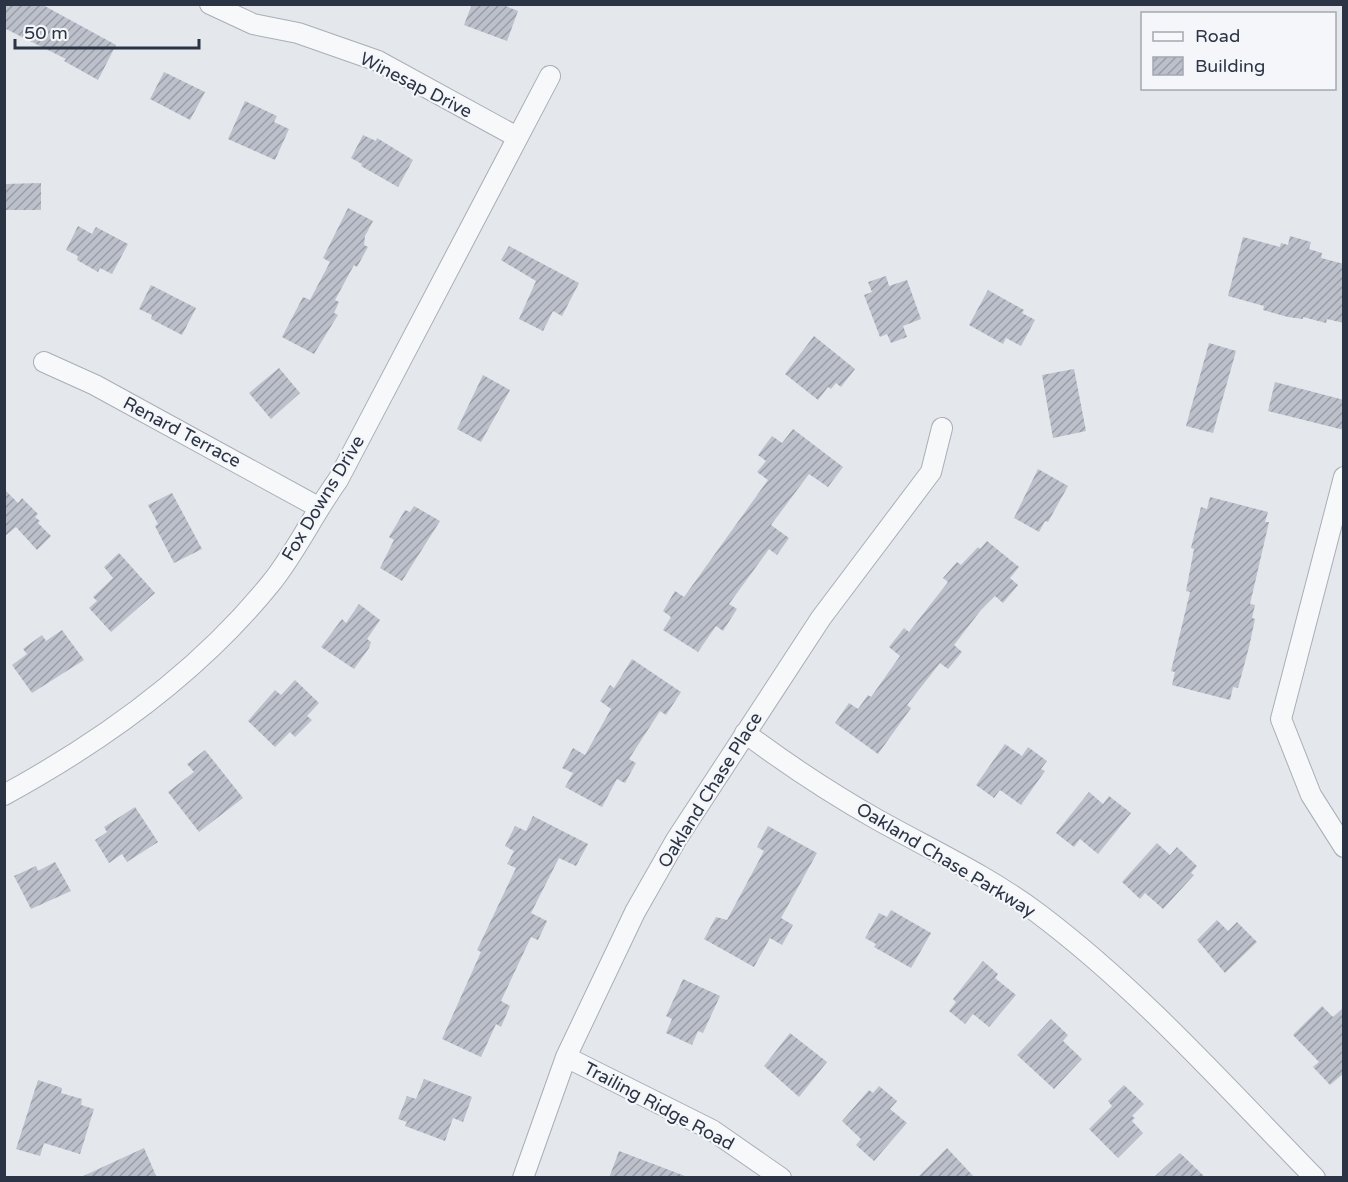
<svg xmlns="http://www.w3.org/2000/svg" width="1348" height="1182" viewBox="0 0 1348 1182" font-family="'Varela Round',sans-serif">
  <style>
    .building { fill: url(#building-hatch) }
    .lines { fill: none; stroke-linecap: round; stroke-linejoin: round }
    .minor-casing { stroke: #a9aeb7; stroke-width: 22 }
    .minor { stroke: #f7f8fa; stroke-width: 20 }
    .labels { text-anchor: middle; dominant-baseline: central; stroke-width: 4.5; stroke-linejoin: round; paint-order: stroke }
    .street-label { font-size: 18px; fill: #2b3445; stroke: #f4f6f9 }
  </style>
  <defs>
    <pattern id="building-hatch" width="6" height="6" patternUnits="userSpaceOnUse" patternTransform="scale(1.5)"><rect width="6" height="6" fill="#bbc0ca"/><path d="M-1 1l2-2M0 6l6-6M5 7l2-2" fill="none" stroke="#989da6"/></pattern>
  </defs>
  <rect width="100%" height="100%" fill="#e4e7ec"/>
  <path class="building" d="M 4,4 L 41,4 L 116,45 L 98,80 L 64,61 L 66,59 L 4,28 Z
    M 472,4 L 501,4 L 518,11 L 507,41 L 464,25 Z
    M 164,72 L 205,92 L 190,120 L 150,99 Z
    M 245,101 L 277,116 L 274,122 L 289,129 L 275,160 L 228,139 Z
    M 363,135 L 376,141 L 377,138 L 413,160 L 398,187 L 361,166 L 362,164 L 351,158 Z
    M 41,183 L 41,210 L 4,210 L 4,184 Z
    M 348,208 L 373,221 L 365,236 L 364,245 L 368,247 L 357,267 L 354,265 L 335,300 L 339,302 L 334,313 L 338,315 L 314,354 L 282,337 L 303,297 L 310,300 L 330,262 L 323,258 Z
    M 78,226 L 92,234 L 96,227 L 128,244 L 112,274 L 100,268 L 98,272 L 77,260 L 78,256 L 66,250 Z
    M 1290,236 L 1311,242 L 1309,249 L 1322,253 L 1321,258 L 1344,264 L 1344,323 L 1327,319 L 1326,323 L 1303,317 L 1303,319 L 1288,317 L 1263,310 L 1264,306 L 1228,296 L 1243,237 L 1280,247 L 1281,243 L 1288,245 Z
    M 509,246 L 579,283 L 562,316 L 553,311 L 543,331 L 519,319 L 536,281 L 501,260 Z
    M 886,276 L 889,286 L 907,280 L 921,319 L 903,326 L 907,337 L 891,343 L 887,334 L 880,337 L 864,295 L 872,292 L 868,282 Z
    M 151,285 L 196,308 L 182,335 L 151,319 L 152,315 L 139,309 Z
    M 988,290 L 1024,310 L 1022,313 L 1035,320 L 1021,346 L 1006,338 L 1003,344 L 969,325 Z
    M 814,336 L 855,369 L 841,387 L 836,383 L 831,389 L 828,387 L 818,400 L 785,374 Z
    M 1209,343 L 1236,351 L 1213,433 L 1186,426 Z
    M 279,368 L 300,393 L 271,419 L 249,393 Z
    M 1074,369 L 1086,431 L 1053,438 L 1042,375 Z
    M 483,375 L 510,390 L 481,442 L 457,429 Z
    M 1275,382 L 1344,400 L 1344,430 L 1268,411 Z
    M 793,429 L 843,467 L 828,487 L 809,474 L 771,525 L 789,538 L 777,555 L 769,549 L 729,604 L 737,609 L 723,631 L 716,626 L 698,652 L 663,630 L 671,617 L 663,611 L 675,591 L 684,597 L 768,480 L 757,472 L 766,461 L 758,455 L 772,436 L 782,443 Z
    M 1038,469 L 1068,486 L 1048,522 L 1045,521 L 1039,532 L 1014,518 Z
    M 4,489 L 18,503 L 22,498 L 38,514 L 35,517 L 40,521 L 38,523 L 51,536 L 37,550 L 16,527 L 4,537 Z
    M 172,493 L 202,549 L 174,563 L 155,526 L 158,524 L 148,505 Z
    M 1210,497 L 1268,512 L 1265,522 L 1269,522 L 1250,604 L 1255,605 L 1252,618 L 1255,619 L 1249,647 L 1238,688 L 1233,687 L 1230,700 L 1172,685 L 1175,672 L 1171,671 L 1190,592 L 1186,591 L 1194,549 L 1191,548 L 1201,507 L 1207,509 Z
    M 414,506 L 440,521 L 402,581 L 380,568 L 394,540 L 389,537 L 405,510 L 410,512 Z
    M 987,541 L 1019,567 L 1010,578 L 1018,585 L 1003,603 L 995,596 L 981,610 L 954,645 L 962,652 L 948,669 L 940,663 L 907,705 L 911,708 L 878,754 L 835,723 L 849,703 L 858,709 L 868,695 L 871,697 L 900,656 L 889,647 L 904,628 L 909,632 L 948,582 L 943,578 L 957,562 L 961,565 L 978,547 L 980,549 Z
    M 119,553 L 155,593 L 111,632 L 89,608 L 97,601 L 93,597 L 113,578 L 104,567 Z
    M 359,604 L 380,620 L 367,639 L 371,642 L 369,648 L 354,669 L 321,647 L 342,619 L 346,623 Z
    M 62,630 L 84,660 L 32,693 L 12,665 L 27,654 L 23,649 L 42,635 L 46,641 Z
    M 632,659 L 681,692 L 666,715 L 660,711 L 629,759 L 636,763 L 625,783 L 617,779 L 602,807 L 565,787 L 573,773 L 562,768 L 573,748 L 585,755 L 611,709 L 600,701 L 610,685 L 614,688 Z
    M 295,680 L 319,703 L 307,716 L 312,720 L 295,737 L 290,732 L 275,747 L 248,721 L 275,690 L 281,695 Z
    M 1005,744 L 1022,756 L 1028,747 L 1047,761 L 1041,769 L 1045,771 L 1021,805 L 1000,790 L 994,798 L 976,785 Z
    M 205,750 L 243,798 L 199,832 L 168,792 L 194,772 L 187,764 Z
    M 1089,792 L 1103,804 L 1109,796 L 1131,813 L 1098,854 L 1080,839 L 1074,847 L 1056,833 Z
    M 135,807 L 158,842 L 127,862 L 122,854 L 109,863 L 95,840 L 107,832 L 104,827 Z
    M 533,816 L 588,844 L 576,866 L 559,858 L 531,913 L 547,921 L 538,940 L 531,937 L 501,1001 L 510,1006 L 501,1027 L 496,1024 L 481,1057 L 442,1039 L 481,952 L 477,950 L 516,868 L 507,864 L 514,851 L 505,846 L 515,826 L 526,831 Z
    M 768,826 L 817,853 L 781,918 L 793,925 L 782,945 L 770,938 L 754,967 L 704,939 L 716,917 L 727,920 L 764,851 L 757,847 Z
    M 1157,843 L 1170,855 L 1177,847 L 1197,866 L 1191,873 L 1194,875 L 1163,909 L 1145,893 L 1140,899 L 1122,882 Z
    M 55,862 L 71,891 L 31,909 L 14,876 L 36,866 L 38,871 Z
    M 891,910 L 931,933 L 911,968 L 874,947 L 876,944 L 865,938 L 879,913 L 887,917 Z
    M 1217,920 L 1228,931 L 1237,922 L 1257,942 L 1225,973 L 1197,940 Z
    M 983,961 L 998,974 L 995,978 L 1016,995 L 989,1027 L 973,1014 L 965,1024 L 949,1011 L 956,1002 L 953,999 Z
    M 683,979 L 720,996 L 703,1033 L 698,1031 L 692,1045 L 666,1033 L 672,1019 L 666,1016 Z
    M 1322,1006 L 1333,1017 L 1344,1007 L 1344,1073 L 1330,1085 L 1313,1067 L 1319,1062 L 1293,1035 Z
    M 1051,1019 L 1068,1035 L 1063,1041 L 1082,1059 L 1054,1089 L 1017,1055 Z
    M 790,1033 L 827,1062 L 799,1097 L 764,1066 Z
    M 424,1079 L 472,1097 L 463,1122 L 453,1118 L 445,1141 L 405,1126 L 407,1122 L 398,1119 L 407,1096 L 416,1099 Z
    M 38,1080 L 62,1088 L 61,1093 L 82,1099 L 81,1105 L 94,1109 L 80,1154 L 44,1143 L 40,1156 L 16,1149 Z
    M 1124,1085 L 1144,1104 L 1132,1116 L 1135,1118 L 1132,1121 L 1143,1133 L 1118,1158 L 1089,1129 L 1112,1106 L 1108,1101 Z
    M 879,1086 L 897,1101 L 890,1109 L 907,1123 L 874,1161 L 856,1145 L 861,1139 L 842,1121 L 869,1090 L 873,1093 Z
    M 144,1148 L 157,1178 L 79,1178 Z
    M 947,1148 L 975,1178 L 917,1178 Z
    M 619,1151 L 685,1176 L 684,1178 L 609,1178 Z
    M 1180,1153 L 1206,1178 L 1153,1178 Z"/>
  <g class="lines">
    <defs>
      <path id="minor" d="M 210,4 L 253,24 L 298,33 L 378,61 L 517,137
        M 44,362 L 95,385 L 318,507
        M 1344,477 L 1281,719 L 1311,795 L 1344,847
        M 745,733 C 788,765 832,794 878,820 C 932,850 990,877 1039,914 C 1141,991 1226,1087 1315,1178
        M 4,795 C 103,741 200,671 271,583 C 296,552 314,513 338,480 L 550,76
        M 566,1057 L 712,1130 L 781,1178
        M 523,1178 L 566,1057 L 635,912 L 676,840 L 821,618 L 931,472 L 942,428"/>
    </defs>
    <use href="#minor" class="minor-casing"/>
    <use href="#minor" class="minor"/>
  </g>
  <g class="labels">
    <g class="street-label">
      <text transform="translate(416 85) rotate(27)">Winesap Drive</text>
      <text transform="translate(182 432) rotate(28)">Renard Terrace</text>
      <text transform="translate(323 498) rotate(-59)">Fox Downs Drive</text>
      <text transform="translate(710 790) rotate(-58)">Oakland Chase Place</text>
      <text transform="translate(946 860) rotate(31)">Oakland Chase Parkway</text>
      <text transform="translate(659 1106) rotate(28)">Trailing Ridge Road</text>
    </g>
  </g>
  <rect width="1348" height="1182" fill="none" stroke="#2b3445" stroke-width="12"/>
  <rect x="1141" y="12" width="195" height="78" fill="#f4f6f9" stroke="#a4a8b1" stroke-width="1.5"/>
  <rect x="1153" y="32" width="30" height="9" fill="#f7f8fa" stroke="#a4a8b1" stroke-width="1.5"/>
  <text x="1195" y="42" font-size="18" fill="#2b3445">Road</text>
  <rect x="1153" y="57" width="30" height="18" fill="url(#building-hatch)" stroke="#a4a8b1" stroke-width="1.5"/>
  <text x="1195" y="72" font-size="18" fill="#2b3445">Building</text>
  <path d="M15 39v9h184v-9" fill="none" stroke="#2b3445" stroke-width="3"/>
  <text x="24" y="39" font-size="18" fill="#2b3445" stroke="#f4f6f9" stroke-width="4.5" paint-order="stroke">50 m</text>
</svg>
